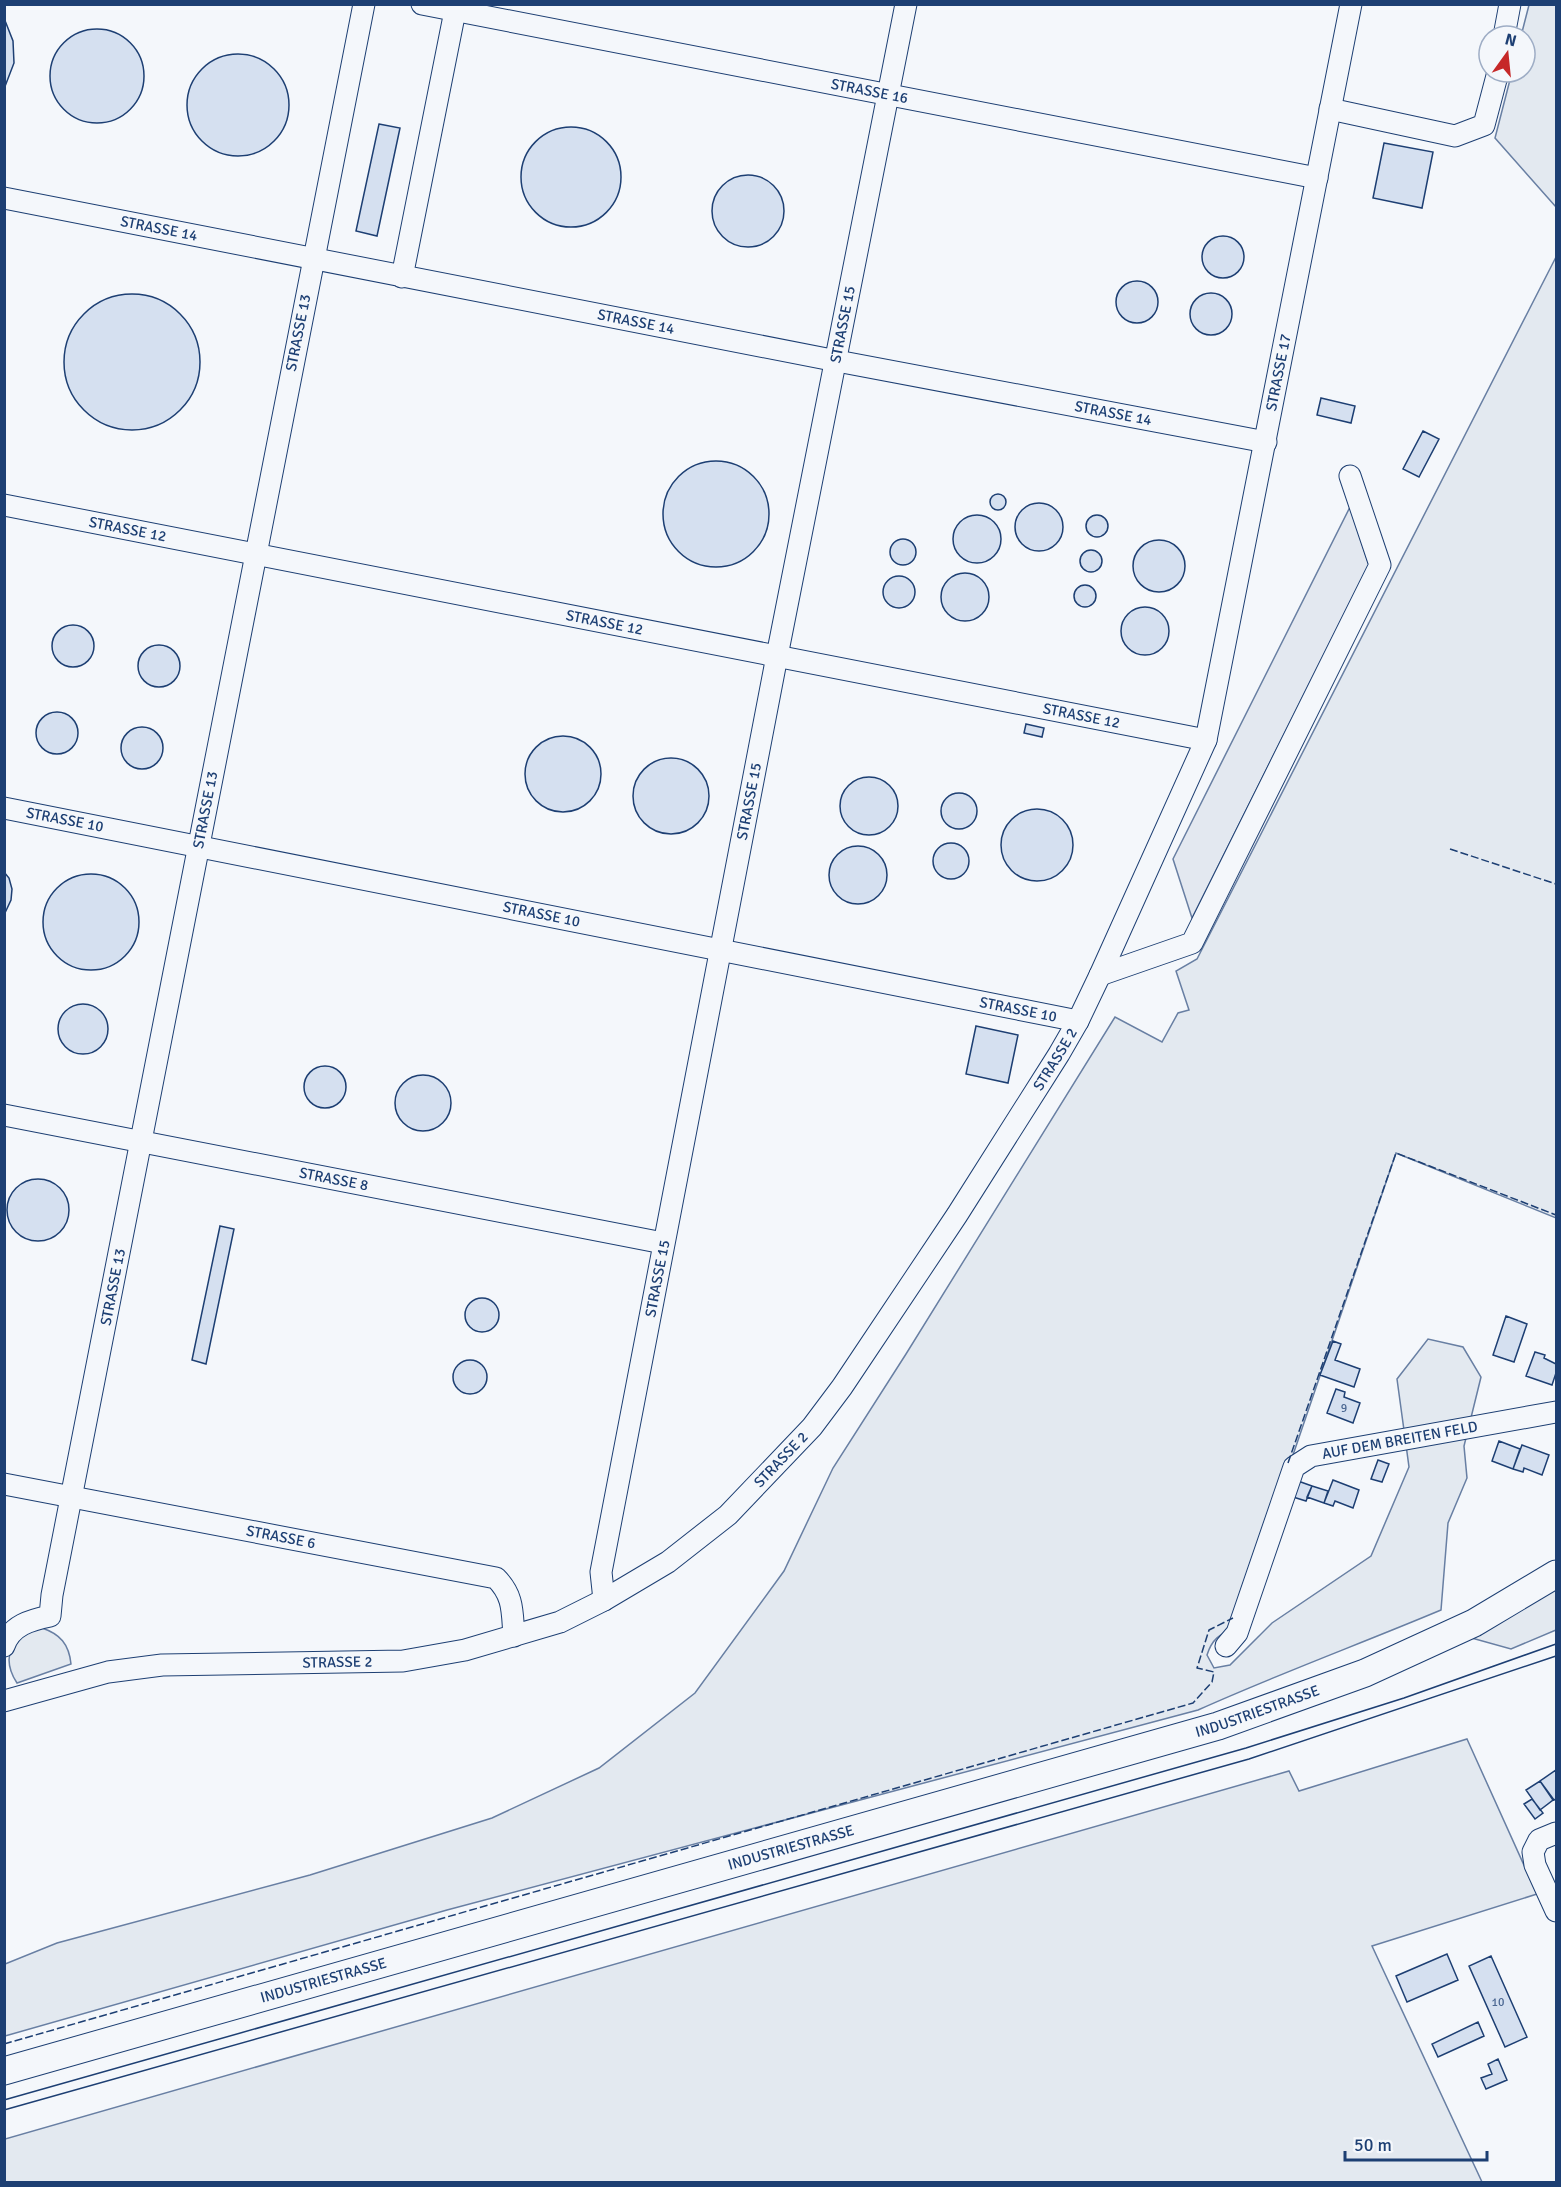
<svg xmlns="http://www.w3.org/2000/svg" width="1561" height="2187" viewBox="0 0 1561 2187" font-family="Signika,sans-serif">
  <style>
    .green { fill: #e3e9f0; stroke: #687fa3; stroke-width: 1.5 }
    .parking { fill: #e3e8f0; stroke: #687fa3; stroke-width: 1.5 }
    .building { fill: #d5e0f0; stroke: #1d3f73; stroke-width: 1.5 }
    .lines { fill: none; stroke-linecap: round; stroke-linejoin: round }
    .minor-casing { stroke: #1d3f73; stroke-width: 23 }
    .major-casing { stroke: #1d3f73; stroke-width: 29 }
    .minor { stroke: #f4f7fb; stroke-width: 21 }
    .major { stroke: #f4f7fb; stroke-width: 27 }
    .tram { stroke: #1d3f73; stroke-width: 1.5 }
    .fence { stroke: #1d3f73; stroke-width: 1.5; stroke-dasharray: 8 3; stroke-linecap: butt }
    .labels { text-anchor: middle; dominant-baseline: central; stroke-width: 4.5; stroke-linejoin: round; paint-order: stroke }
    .number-label { font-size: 12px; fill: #4b6792 }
    .street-label { font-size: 15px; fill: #1d3f73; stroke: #f4f7fb }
  </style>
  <rect width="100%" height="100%" fill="#f4f7fb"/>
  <path class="green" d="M 1529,5 L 1556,5 L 1556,207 L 1495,138 L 1512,72 L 1525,72 L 1525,36 L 1521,36 Z
    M 1556,257 L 1556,1218 L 1396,1153 L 1234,1628 C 1219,1635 1212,1639 1207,1655 L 1214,1668 L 1230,1665 L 1272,1623 L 1371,1556 L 1409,1467 L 1397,1379 L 1428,1339 L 1463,1347 L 1481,1377 L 1464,1446 L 1467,1478 L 1448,1523 L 1441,1610 C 1360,1644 1278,1674 1198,1710 L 447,1910 L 5,2036 L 5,1964 L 57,1943 L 310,1875 L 492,1818 L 599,1768 L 695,1693 L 784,1571 L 833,1468 L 906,1354 L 1115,1017 L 1162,1042 L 1178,1013 L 1189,1010 L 1176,971 L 1197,959 Z
    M 1556,1585 L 1556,1630 L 1511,1649 L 1468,1637 Z
    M 42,1628 C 60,1634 69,1644 71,1664 L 17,1683 C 0,1657 12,1632 42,1628 Z
    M 1467,1739 L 1537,1894 L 1372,1946 L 1482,2182 L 5,2182 L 5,2139 L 1289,1771 L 1299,1791 Z"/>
  <path class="parking" d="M 1350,507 L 1369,565 L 1192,918 L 1173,859 Z"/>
  <path class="building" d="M 4,18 L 13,41 L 14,63 L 4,89 Z
    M50 76a47 47 0 1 1 94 0a47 47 0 1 1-94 0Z
    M187 105a51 51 0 1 1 102 0a51 51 0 1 1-102 0Z
    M 379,124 L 400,128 L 377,236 L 356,231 Z
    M521 177a50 50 0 1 1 100 0a50 50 0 1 1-100 0Z
    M 1384,143 L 1433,152 L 1422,208 L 1373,198 Z
    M712 211a36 36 0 1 1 72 0a36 36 0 1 1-72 0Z
    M1202 257a21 21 0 1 1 42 0a21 21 0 1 1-42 0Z
    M1116 302a21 21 0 1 1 42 0a21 21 0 1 1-42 0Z
    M1190 314a21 21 0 1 1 42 0a21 21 0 1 1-42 0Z
    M64 362a68 68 0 1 1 136 0a68 68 0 1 1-136 0Z
    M 1321,398 L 1355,406 L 1351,423 L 1317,415 Z
    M 1423,431 L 1439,439 L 1419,477 L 1403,469 Z
    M663 514a53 53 0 1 1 106 0a53 53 0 1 1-106 0Z
    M990 502a8 8 0 1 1 16 0a8 8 0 1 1-16 0Z
    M1015 527a24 24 0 1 1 48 0a24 24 0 1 1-48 0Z
    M1086 526a11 11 0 1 1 22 0a11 11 0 1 1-22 0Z
    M953 539a24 24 0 1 1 48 0a24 24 0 1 1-48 0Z
    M890 552a13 13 0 1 1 26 0a13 13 0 1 1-26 0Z
    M1133 566a26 26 0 1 1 52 0a26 26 0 1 1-52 0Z
    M1080 561a11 11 0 1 1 22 0a11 11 0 1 1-22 0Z
    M941 597a24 24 0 1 1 48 0a24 24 0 1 1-48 0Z
    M883 592a16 16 0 1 1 32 0a16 16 0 1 1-32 0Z
    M1074 596a11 11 0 1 1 22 0a11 11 0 1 1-22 0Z
    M1121 631a24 24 0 1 1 48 0a24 24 0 1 1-48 0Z
    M52 646a21 21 0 1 1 42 0a21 21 0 1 1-42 0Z
    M138 666a21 21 0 1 1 42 0a21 21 0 1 1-42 0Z
    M36 733a21 21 0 1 1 42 0a21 21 0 1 1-42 0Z
    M 1026,724 L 1044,728 L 1042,737 L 1024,733 Z
    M121 748a21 21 0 1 1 42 0a21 21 0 1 1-42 0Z
    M525 774a38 38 0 1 1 76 0a38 38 0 1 1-76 0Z
    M633 796a38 38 0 1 1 76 0a38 38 0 1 1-76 0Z
    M840 806a29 29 0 1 1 58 0a29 29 0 1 1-58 0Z
    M941 811a18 18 0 1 1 36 0a18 18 0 1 1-36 0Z
    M1001 845a36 36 0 1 1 72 0a36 36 0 1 1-72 0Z
    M933 861a18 18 0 1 1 36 0a18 18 0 1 1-36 0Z
    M829 875a29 29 0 1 1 58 0a29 29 0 1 1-58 0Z
    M 4,872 L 9,878 L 12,889 L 11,900 L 4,915 Z
    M43 922a48 48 0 1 1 96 0a48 48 0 1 1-96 0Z
    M58 1029a25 25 0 1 1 50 0a25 25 0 1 1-50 0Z
    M 976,1026 L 1018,1035 L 1008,1083 L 966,1074 Z
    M304 1087a21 21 0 1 1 42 0a21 21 0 1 1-42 0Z
    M395 1103a28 28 0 1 1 56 0a28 28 0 1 1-56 0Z
    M7 1210a31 31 0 1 1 62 0a31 31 0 1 1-62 0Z
    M 220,1226 L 234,1229 L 206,1364 L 192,1360 Z
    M465 1315a17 17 0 1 1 34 0a17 17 0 1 1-34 0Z
    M 1506,1316 L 1527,1324 L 1514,1362 L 1493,1355 Z
    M 1333,1341 L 1341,1344 L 1335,1360 L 1360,1369 L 1354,1387 L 1320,1375 Z
    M 1535,1352 L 1545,1355 L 1544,1358 L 1556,1364 L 1556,1373 L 1552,1385 L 1526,1376 Z
    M453 1377a17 17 0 1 1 34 0a17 17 0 1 1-34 0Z
    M 1336,1389 L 1345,1392 L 1344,1397 L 1360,1403 L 1353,1423 L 1327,1413 Z
    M 1499,1441 L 1520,1449 L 1513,1469 L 1492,1461 Z
    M 1522,1445 L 1549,1455 L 1542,1475 L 1524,1468 L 1523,1472 L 1513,1469 Z
    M 1378,1460 L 1389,1464 L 1382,1482 L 1371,1479 Z
    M 1333,1480 L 1359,1490 L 1353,1508 L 1335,1501 L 1333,1506 L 1324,1503 Z
    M 1298,1481 L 1312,1486 L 1306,1501 L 1293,1497 Z
    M 1312,1486 L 1328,1491 L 1324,1503 L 1307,1497 Z
    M 1556,1770 L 1556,1799 L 1554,1800 L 1540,1781 Z
    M 1540,1781 L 1553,1800 L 1540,1810 L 1526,1790 Z
    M 1532,1799 L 1543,1813 L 1535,1819 L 1524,1804 Z
    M 1447,1954 L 1458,1980 L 1407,2002 L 1396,1976 Z
    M 1491,1956 L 1527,2037 L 1505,2047 L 1469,1966 Z
    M 1478,2022 L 1484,2036 L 1438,2057 L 1432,2044 Z
    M 1498,2059 L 1507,2080 L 1486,2089 L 1481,2078 L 1492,2074 L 1488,2064 Z"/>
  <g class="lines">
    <defs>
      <g id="minor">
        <path id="s1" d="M 422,4 L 1317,178"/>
        <path d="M 1504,36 L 1510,4"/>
        <path d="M 1330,109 L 1455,136 L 1484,125 L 1498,72"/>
        <path id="s2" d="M 4,198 L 837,361 L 1266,442"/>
        <path d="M 402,277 L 455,11"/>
        <path id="s3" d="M 4,505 L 1206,740"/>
        <path id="s4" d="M 4,808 C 363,876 720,952 1078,1021"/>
        <path d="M 1100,975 L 1192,943 L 1380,565 L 1350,476"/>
        <path id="s5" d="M 4,1115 L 663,1243"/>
        <path id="s6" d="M 4,1484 L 496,1578 C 514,1596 512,1612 514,1636"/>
        <path id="s7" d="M 604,1600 L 601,1572 L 777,656 L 906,4"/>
        <path id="s8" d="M 4,1646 C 11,1625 31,1620 50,1616 L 52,1595 C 158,1065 256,534 364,4"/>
        <path id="s9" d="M 1226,1646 L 1237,1633 L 1294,1467 L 1311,1456 L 1556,1412"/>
        <path id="s10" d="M 4,1701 L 108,1672 L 162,1665 L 403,1661 L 465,1650 L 560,1622 L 604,1600 L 668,1562 L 728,1515 L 812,1427 L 842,1387 L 957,1215 L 1059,1054 L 1078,1021 L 1100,975 L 1206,740 L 1351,4"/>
        <path d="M 1556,1833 L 1539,1840 L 1533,1852 L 1535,1865 L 1556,1911"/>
      </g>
      <g id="major">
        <path id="s11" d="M 4,2071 L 1218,1726 L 1365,1673 L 1474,1623 L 1556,1574"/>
      </g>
    </defs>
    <use href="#minor" class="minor-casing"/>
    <use href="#major" class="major-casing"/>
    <use href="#minor" class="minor"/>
    <use href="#major" class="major"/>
    <path class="tram" d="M 4,2100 L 1246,1748 L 1404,1698 L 1556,1644
      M 4,2110 L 1249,1759 L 1556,1656"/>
    <path class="fence" d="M 1450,849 L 1556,884
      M 1288,1463 L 1396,1153 L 1556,1215
      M 4,2044 L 1193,1703 L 1212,1682 L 1214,1672 L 1197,1668 L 1209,1630 L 1233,1618"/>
  </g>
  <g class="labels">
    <g class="number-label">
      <text x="1344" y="1408">9</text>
      <text x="1498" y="2002">10</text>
    </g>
    <g class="street-label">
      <text stroke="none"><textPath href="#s1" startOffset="456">STRASSE 16</textPath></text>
      <text stroke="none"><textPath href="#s2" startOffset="158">STRASSE 14</textPath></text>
      <text stroke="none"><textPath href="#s2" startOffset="644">STRASSE 14</textPath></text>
      <text stroke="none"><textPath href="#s7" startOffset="1299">STRASSE 15</textPath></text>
      <text stroke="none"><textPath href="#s8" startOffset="1365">STRASSE 13</textPath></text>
      <text stroke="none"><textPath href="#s10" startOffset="2056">STRASSE 17</textPath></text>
      <text stroke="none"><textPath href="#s2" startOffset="1130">STRASSE 14</textPath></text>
      <text stroke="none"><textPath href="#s3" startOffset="126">STRASSE 12</textPath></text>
      <text stroke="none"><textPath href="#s3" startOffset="612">STRASSE 12</textPath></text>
      <text stroke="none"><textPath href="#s3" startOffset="1098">STRASSE 12</textPath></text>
      <text stroke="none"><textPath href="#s7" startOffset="813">STRASSE 15</textPath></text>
      <text stroke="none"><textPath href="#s8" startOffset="879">STRASSE 13</textPath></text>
      <text stroke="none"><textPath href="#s4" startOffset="62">STRASSE 10</textPath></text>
      <text stroke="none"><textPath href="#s4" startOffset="548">STRASSE 10</textPath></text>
      <text stroke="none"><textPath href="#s4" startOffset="1034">STRASSE 10</textPath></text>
      <text stroke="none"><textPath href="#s10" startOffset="1328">STRASSE 2</textPath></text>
      <text stroke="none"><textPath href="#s5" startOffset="336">STRASSE 8</textPath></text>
      <text stroke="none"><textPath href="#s7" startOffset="327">STRASSE 15</textPath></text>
      <text stroke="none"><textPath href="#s8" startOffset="393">STRASSE 13</textPath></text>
      <text stroke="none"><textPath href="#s9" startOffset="303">AUF DEM BREITEN FELD</textPath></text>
      <text stroke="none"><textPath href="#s10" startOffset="842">STRASSE 2</textPath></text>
      <text stroke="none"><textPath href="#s6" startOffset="282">STRASSE 6</textPath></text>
      <text stroke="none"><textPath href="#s10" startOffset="338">STRASSE 2</textPath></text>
      <text stroke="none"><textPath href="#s11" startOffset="1304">INDUSTRIESTRASSE</textPath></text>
      <text stroke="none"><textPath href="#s11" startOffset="818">INDUSTRIESTRASSE</textPath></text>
      <text stroke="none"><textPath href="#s11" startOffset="332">INDUSTRIESTRASSE</textPath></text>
    </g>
  </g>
  <rect width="1561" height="2187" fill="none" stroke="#1d3f73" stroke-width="12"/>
  <g transform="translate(1507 54) rotate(15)"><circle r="28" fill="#f4f7fb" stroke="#9eadc5" stroke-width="1.5"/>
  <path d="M0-4.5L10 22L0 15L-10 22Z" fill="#c62828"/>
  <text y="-9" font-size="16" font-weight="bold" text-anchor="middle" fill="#1d3f73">N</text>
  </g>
  <path d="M1345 2151v9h142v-9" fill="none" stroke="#1d3f73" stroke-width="3"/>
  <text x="1354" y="2151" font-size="18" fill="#1d3f73" stroke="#f4f7fb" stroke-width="4.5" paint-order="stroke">50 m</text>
</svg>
